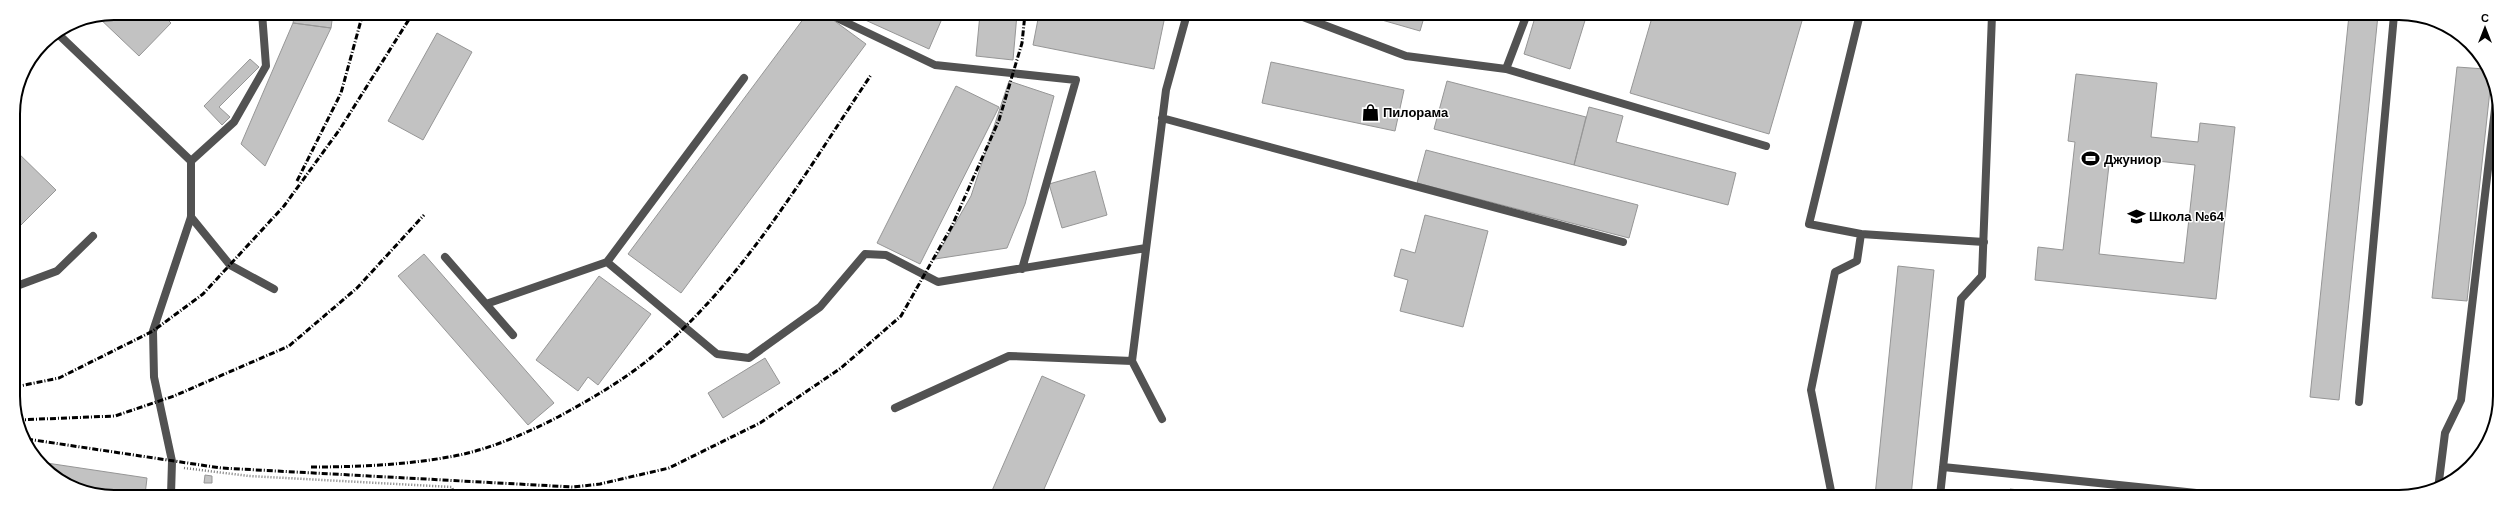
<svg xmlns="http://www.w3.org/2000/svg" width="2513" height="510" viewBox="0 0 2513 510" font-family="Helvetica,sans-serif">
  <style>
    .building { fill: #c2c2c2; stroke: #969696; fill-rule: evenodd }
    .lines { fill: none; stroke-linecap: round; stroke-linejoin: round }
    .path { stroke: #747474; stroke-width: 2.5; stroke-dasharray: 1 2; stroke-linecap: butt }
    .service { stroke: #525252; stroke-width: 8 }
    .rail { stroke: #000; stroke-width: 3; stroke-dasharray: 6 2 1 2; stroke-linecap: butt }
    .labels { text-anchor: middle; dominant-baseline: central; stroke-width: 3; stroke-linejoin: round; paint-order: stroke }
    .poi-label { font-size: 13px; font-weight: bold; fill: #000; stroke: #fff; text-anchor: start }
    .rim { fill: none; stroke: #000; stroke-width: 2 }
  </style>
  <rect width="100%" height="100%" fill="#fff"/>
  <path class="building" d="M 114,13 L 161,13 L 171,23 L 139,56 L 97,16 Z
    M 295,13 L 333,13 L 331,28 L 293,23 Z
    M 807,14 L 825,14 L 866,44 L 681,293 L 628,254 Z
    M 852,14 L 944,14 L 929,49 Z
    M 980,14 L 1017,14 L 1013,60 L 976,56 Z
    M 1039,14 L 1151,14 L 1165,16 L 1154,69 L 1033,45 Z
    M 1158,14 L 1173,14 L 1172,18 Z
    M 1361,14 L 1425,14 L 1420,31 Z
    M 1536,14 L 1587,14 L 1570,69 L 1524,54 Z
    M 1653,14 L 1804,14 L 1769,134 L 1630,93 Z
    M 2349,15 L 2378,15 L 2339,400 L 2310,397 Z
    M 293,23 L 331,28 L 265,166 L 241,144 Z
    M 437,33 L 472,52 L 423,140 L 388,121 Z
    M 250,59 L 259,67 L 219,107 L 230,117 L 222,125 L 204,106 Z
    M 1271,62 L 1404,90 L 1395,131 L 1262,103 Z
    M 2457,67 L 2485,69 L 2491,81 L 2467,301 L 2432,298 Z
    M 2076,74 L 2157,83 L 2151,137 L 2198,142 L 2200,123 L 2235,127 L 2216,299 L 2035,280 L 2038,247 L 2063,250 L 2075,142 L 2068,141 ZM 2110,156 L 2195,165 L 2184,263 L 2099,254 Z
    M 1009,81 L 1054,96 L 1025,204 L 1007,248 L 935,259 L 971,196 Z
    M 1447,81 L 1586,117 L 1574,165 L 1434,129 Z
    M 956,86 L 999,107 L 920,264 L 877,243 Z
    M 1589,107 L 1623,116 L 1616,142 L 1736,173 L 1728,205 L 1574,165 Z
    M 13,148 L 56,190 L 14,232 Z
    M 1426,150 L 1638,205 L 1629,238 L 1417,183 Z
    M 1095,171 L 1107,215 L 1062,228 L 1049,184 Z
    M 1425,215 L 1488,231 L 1463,327 L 1400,311 L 1408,280 L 1394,276 L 1401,249 L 1415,253 Z
    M 424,254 L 554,403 L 528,425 L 398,276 Z
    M 1898,266 L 1934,270 L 1911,496 L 1875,496 Z
    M 599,276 L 651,314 L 598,385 L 588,377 L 578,391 L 536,360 Z
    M 765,358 L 780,383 L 723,418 L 708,393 Z
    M 1042,376 L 1085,395 L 1041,496 L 997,496 L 991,493 Z
    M 40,462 L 147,478 L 145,495 L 95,495 L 43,468 Z
    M 205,475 L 212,476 L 212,483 L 204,483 Z
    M 2010,489 L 2080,497 L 2010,497 Z"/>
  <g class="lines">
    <path class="path" d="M 184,468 L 249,476 L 452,487 L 455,495"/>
    <path class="service" d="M 1295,14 L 1406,56 L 1506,69 L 1527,14
      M 2110,16 L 2110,15
      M 839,19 L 935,65 L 1076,80 L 1022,269
      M 57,33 L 191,161 L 191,217 L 153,331 L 154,377 L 172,461 L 171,495
      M 1506,69 L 1766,146
      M 1162,118 L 1623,242
      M 191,161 L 234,122 L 266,66 L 262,13
      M 191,217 L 230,265 L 274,289
      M 1861,234 L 1984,242
      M 445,257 L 513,335
      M 607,262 L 744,78
      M 14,287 L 57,271 L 93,236
      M 486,304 L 607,262 L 717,354 L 749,358 L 820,307 L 865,254 L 886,255 L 938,282 L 1146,248
      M 2359,402 L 2394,15
      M 895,408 L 1009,356 L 1132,361
      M 1162,419 L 1132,361 L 1166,90 L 1187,14
      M 1943,467 L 2235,497
      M 2438,489 L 2445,433 L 2461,400 L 2497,92
      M 1832,496 L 1811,390 L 1835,272 L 1857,261 L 1861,234 L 1809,224 L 1860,14
      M 1940,496 L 1961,299 L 1982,276 L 1992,15"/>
    <path class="rail" d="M 297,181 L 341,93 L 363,13
      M 15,387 L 59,378 L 153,331 L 203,294 L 284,206 L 340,129 L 413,13
      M 17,420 L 115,416 L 174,396 L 289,346 L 357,288 L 424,215
      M 27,439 L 221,468 L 573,487 L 600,484 L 669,468 L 760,423 L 841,368 L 901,316 L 952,226 L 999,120 L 1022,43 L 1025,14
      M 311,467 C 357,467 404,465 449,457 C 486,451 525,434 558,417 C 591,399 624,380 653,356 C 744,280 805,173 871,75"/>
  </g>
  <defs>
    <symbol id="shop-bare" viewBox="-9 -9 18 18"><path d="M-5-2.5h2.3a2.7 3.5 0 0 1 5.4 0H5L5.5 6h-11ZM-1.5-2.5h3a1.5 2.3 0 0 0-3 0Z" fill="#000" stroke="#fff" stroke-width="2.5" paint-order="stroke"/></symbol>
    <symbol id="stadium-bare" viewBox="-9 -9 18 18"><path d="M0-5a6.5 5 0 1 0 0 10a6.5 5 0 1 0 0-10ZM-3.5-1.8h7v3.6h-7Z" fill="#000" stroke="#fff" stroke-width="2.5" paint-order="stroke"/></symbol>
    <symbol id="school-bare" viewBox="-9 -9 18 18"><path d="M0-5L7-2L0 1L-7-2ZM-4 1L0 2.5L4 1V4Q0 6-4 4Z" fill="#000" stroke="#fff" stroke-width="2.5" paint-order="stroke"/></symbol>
  </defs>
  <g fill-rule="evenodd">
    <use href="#shop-bare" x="1358" y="100" width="25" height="25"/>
    <use href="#stadium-bare" x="2078" y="146" width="25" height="25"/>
    <use href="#school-bare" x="2124" y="204" width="25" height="25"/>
  </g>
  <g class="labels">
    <g class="poi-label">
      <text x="1383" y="112">Пилорама</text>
      <text x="2104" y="159">Джуниор</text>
      <text x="2149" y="216">Школа №64</text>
    </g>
  </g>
  <path d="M0 0H2513V510H0ZM114 20H2399A94 94 0 0 1 2493 114V396A94 94 0 0 1 2399 490H114A94 94 0 0 1 20 396V114A94 94 0 0 1 114 20Z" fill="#fff" fill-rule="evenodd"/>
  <path class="rim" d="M114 20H2399A94 94 0 0 1 2493 114V396A94 94 0 0 1 2399 490H114A94 94 0 0 1 20 396V114A94 94 0 0 1 114 20Z"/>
  <g transform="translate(2485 28)" stroke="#ffffff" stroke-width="3" paint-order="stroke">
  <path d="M0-3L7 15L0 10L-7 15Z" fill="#000000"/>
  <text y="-6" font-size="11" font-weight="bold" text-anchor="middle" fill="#000000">С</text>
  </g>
</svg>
